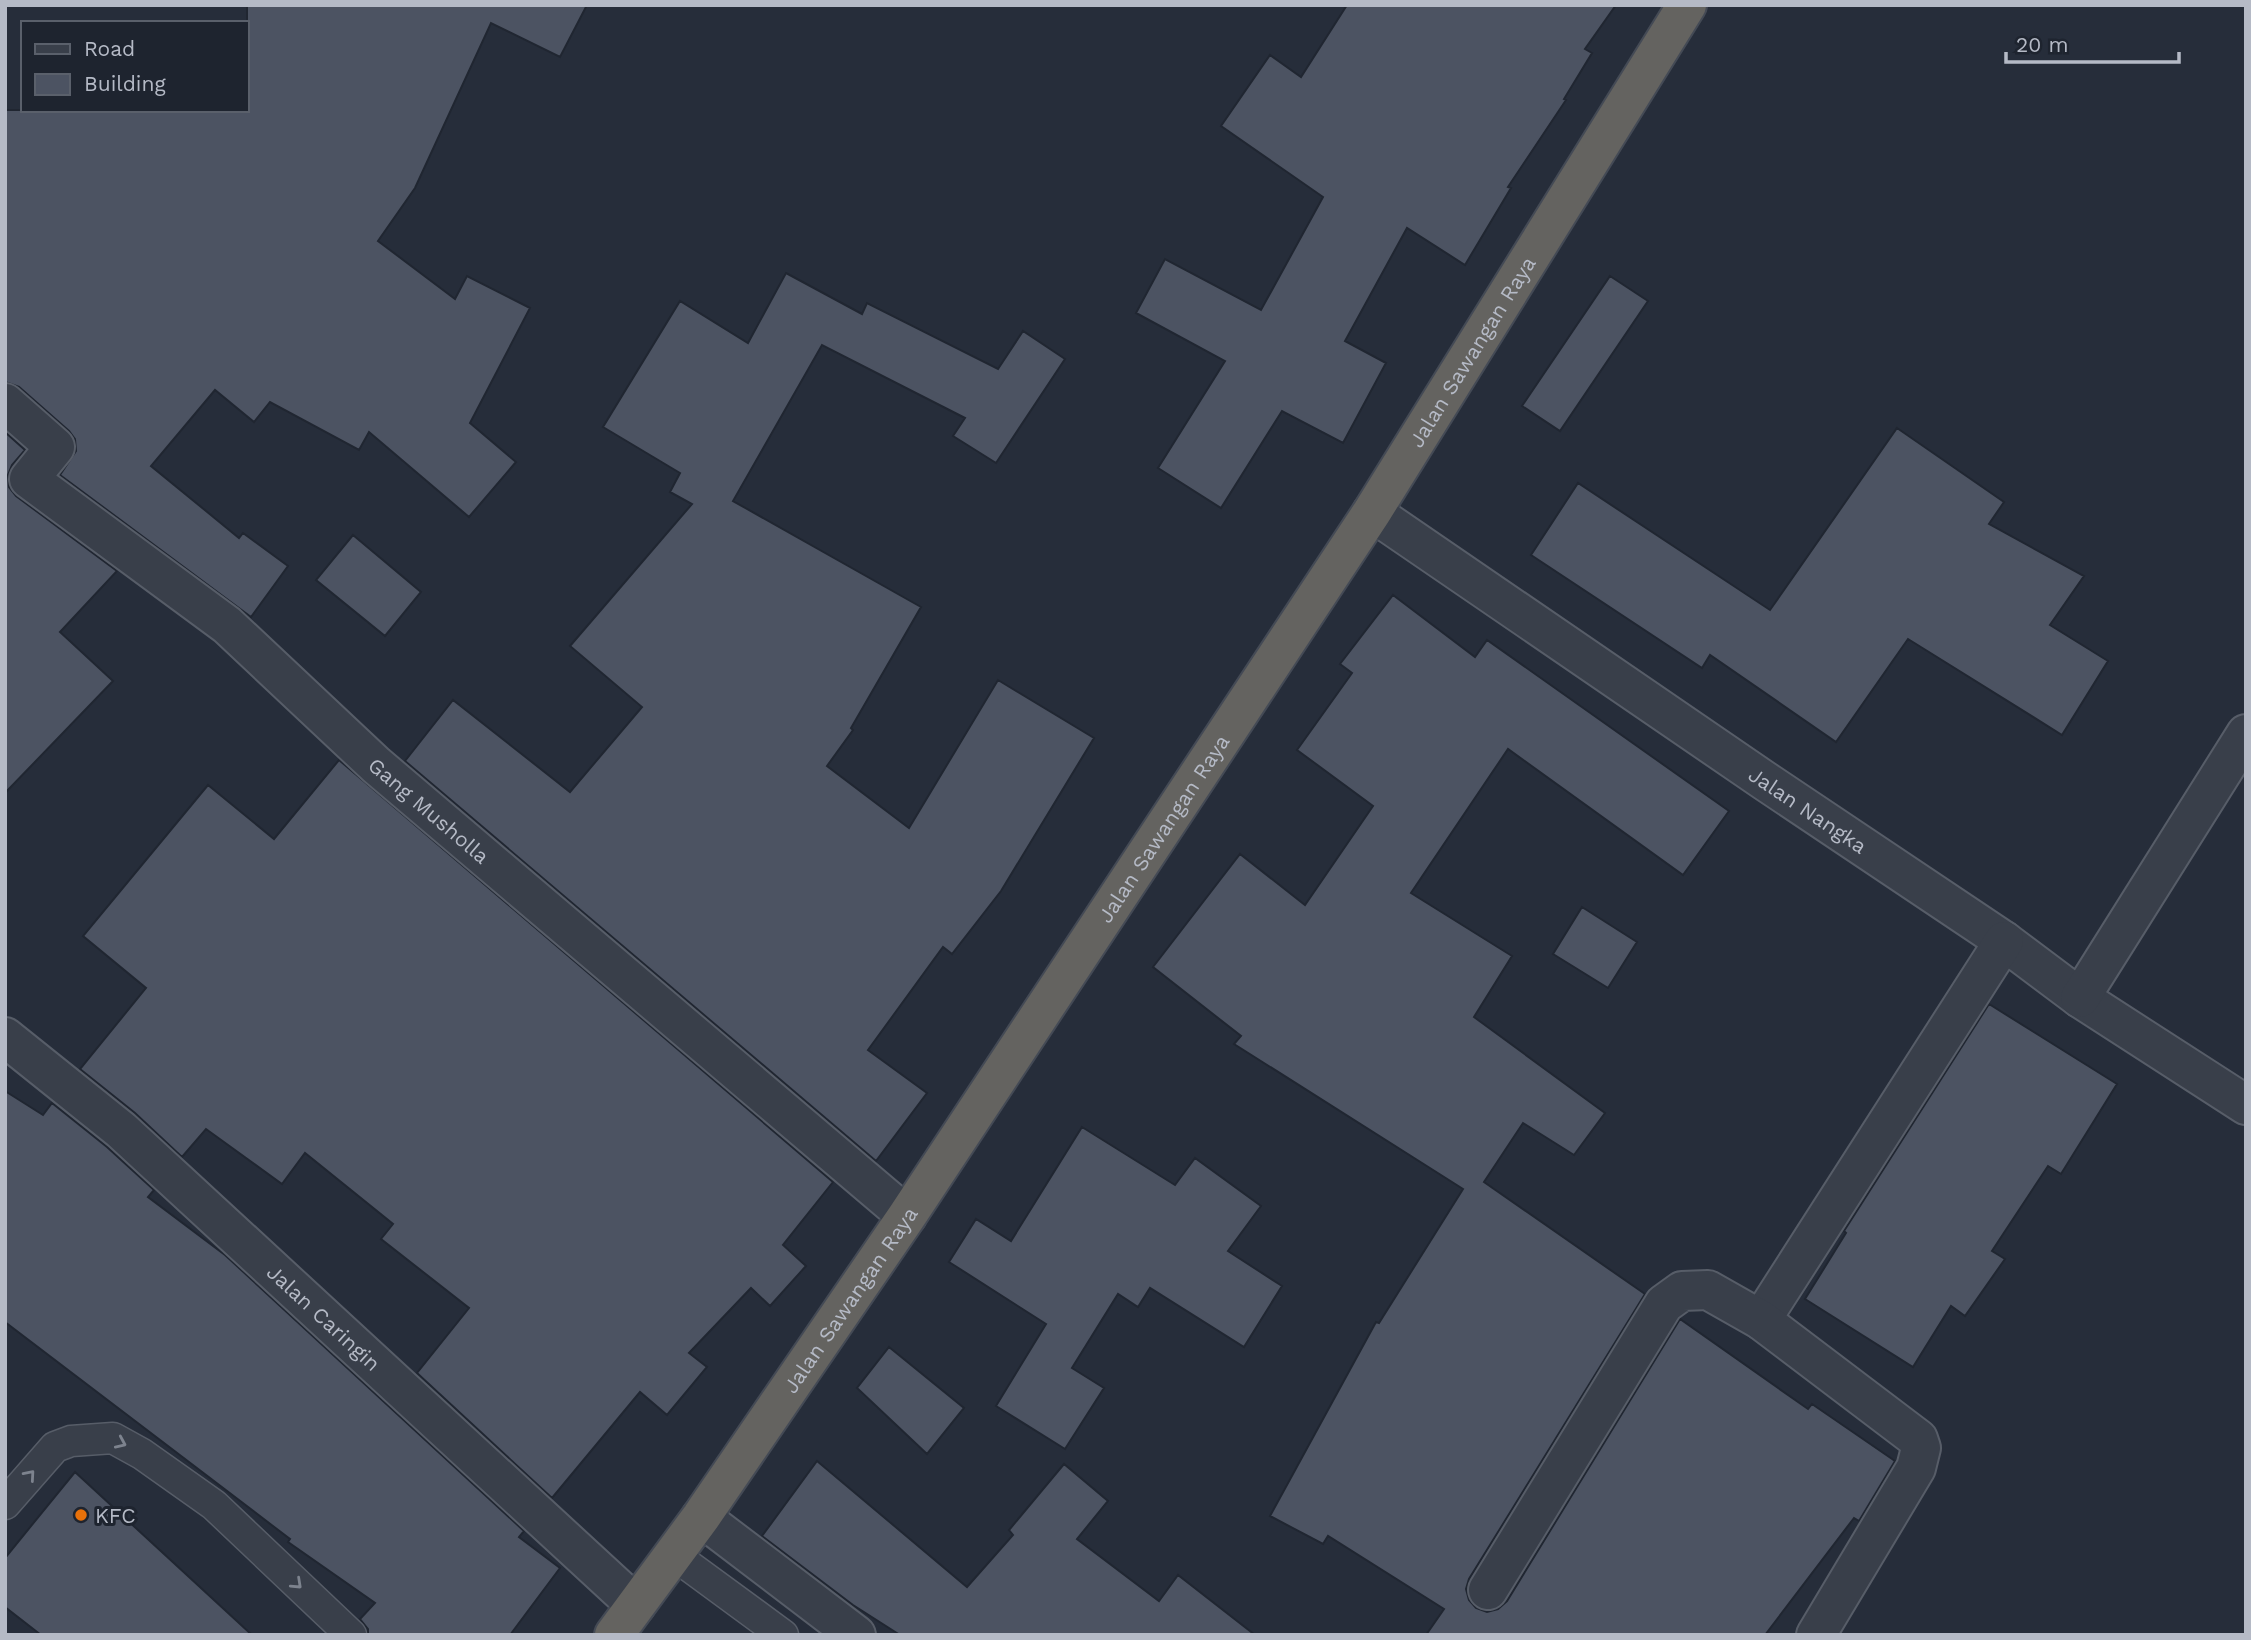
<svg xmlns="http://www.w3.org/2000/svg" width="2251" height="1640" viewBox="0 0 2251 1640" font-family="'Work Sans',sans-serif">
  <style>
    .building { fill: #4c5362; stroke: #202631; stroke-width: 2 }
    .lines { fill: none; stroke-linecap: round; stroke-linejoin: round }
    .service-casing { stroke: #575d68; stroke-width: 33 }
    .minor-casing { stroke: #575d68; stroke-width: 42 }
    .trunk-casing { stroke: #444a55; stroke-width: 42 }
    .service { stroke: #393f4a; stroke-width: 30 }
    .minor { stroke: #393f4a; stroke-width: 38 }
    .trunk { stroke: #646360; stroke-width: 38 }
    .oneway { stroke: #7d838e }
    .food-dot { fill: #e8710a; stroke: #1e242f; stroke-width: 2.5 }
    .labels { text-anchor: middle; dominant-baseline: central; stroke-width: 6; stroke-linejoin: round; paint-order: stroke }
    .street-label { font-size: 21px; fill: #b5bac6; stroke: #1e242f }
    .poi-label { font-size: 21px; fill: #b5bac6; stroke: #1e242f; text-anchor: start }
  </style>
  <rect width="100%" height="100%" fill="#262d3a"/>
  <path class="building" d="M 247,5 L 587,5 L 560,57 L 491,23 L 415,188 L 378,241 L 455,299 L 467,276 L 530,308 L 470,423 L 516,462 L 469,517 L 369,432 L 359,450 L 270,402 L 254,422 L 215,390 L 151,466 L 239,538 L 243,533 L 288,566 L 251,617 L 60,475 L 76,451 L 75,439 L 69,431 L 19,387 L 5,382 L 5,110 L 247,110 Z
    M 1347,5 L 1616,5 L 1585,49 L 1592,53 L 1564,99 L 1566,100 L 1508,187 L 1511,188 L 1465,265 L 1407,228 L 1345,341 L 1386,363 L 1343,443 L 1282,411 L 1221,508 L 1158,468 L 1225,361 L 1136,313 L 1165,259 L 1261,310 L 1323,197 L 1221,126 L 1270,55 L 1301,77 Z
    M 786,273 L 862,314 L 867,303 L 998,369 L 1023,331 L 1065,359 L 996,463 L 953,436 L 965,418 L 822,345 L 733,501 L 921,607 L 851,728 L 853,730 L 827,766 L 909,828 L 998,680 L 1094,738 L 1001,891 L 952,954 L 943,947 L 868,1050 L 927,1093 L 876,1161 L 405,761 L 453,700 L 570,792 L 642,707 L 570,646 L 692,504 L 670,492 L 680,473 L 603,427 L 680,301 L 748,343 Z
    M 1610,276 L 1648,301 L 1560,431 L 1522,406 Z
    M 1897,428 L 2004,502 L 1989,524 L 2084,576 L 2050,625 L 2108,661 L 2062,735 L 1908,639 L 1836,742 L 1710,655 L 1702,668 L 1531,555 L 1578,483 L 1770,610 Z
    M 5,432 L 25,450 L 12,465 L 8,475 L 9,487 L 16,496 L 117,571 L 60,632 L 113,681 L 5,793 Z
    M 353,535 L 421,592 L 385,636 L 316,580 Z
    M 1393,595 L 1475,657 L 1487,640 L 1729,811 L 1683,875 L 1508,749 L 1411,893 L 1512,956 L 1474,1017 L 1605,1113 L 1574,1155 L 1523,1123 L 1484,1182 L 1645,1294 L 1469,1579 L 1466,1589 L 1469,1600 L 1476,1608 L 1487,1612 L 1498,1609 L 1507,1601 L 1680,1319 L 1808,1409 L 1812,1404 L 1895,1461 L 1859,1521 L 1854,1518 L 1765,1635 L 1426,1635 L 1444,1609 L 1328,1536 L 1323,1544 L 1270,1516 L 1376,1322 L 1379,1323 L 1463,1189 L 1234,1044 L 1241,1036 L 1153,967 L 1240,854 L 1305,905 L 1373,806 L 1297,750 L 1352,673 L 1340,664 Z
    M 339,760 L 833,1182 L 783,1245 L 806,1266 L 770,1306 L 751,1288 L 689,1353 L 707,1367 L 667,1415 L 640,1392 L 552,1498 L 417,1373 L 469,1308 L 381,1239 L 393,1224 L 305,1153 L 282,1184 L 206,1129 L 182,1157 L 135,1113 L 80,1069 L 146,988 L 83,936 L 208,785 L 274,839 Z
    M 1582,907 L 1637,942 L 1608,988 L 1553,954 Z
    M 1989,1004 L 2117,1084 L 2061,1174 L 2048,1166 L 1992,1251 L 2005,1259 L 1965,1316 L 1951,1306 L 1913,1367 L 1805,1299 L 1846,1233 L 1844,1231 Z
    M 5,1091 L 43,1115 L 52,1103 L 107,1147 L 154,1190 L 148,1197 L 225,1255 L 524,1531 L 519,1537 L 560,1568 L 510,1635 L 368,1635 L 368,1629 L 360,1619 L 375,1603 L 288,1542 L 290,1539 L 5,1322 Z
    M 1082,1127 L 1175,1185 L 1195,1158 L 1261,1206 L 1228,1251 L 1282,1286 L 1244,1347 L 1150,1288 L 1138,1307 L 1118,1294 L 1072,1368 L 1104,1388 L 1065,1449 L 996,1406 L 1046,1324 L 949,1262 L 976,1219 L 1011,1241 Z
    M 889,1347 L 964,1408 L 927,1454 L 857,1388 Z
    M 817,1461 L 967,1587 L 1013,1535 L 1009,1530 L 1064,1464 L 1108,1501 L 1077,1539 L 1159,1601 L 1178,1575 L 1255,1635 L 900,1635 L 853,1605 L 762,1536 Z
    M 75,1472 L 252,1635 L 41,1635 L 5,1607 L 5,1558 Z"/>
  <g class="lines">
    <defs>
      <path id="service" d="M 5,1504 L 55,1447 L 71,1441 L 113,1438 L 142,1454 L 214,1505 L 351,1635
        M 674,1555 L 783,1635"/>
      <g id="minor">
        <path id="s1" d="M 5,403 L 55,447 L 29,479 L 227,625 L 376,765 L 907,1216"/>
        <path id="s2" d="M 1372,512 L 1765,781 L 2004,941 L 2080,998 L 2246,1105"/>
        <path d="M 2080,998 L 2246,734"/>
        <path id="s3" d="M 5,1037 L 121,1130 L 636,1605"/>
        <path d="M 1761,1320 L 2004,941"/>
        <path d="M 701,1517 L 856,1635"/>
        <path d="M 1488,1590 L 1664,1304 L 1682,1291 L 1708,1290 L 1761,1320 L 1918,1439 L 1921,1448 L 1916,1468 L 1816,1635"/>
      </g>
      <g id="trunk">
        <path id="s4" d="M 614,1635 L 701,1517 L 907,1216 L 1372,512 L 1687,5"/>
      </g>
    </defs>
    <use href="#service" class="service-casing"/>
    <use href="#minor" class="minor-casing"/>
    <use href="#trunk" class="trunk-casing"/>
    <use href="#service" class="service"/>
    <use href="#minor" class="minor"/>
    <use href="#trunk" class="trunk"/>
  </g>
  <defs><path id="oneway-chevron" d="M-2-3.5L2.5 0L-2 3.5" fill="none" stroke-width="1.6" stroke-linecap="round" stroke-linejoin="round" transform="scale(1.75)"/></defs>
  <g class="oneway">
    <use href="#oneway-chevron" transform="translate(121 1443) rotate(24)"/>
    <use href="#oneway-chevron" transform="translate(30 1475) rotate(-49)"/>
    <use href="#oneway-chevron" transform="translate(297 1584) rotate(43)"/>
  </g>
  <circle class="food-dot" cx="81" cy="1515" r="7"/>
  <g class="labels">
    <g class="street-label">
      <text stroke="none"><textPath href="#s4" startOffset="1544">Jalan Sawangan Raya</textPath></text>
      <text stroke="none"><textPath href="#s1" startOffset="628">Gang Musholla</textPath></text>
      <text stroke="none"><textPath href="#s2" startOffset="528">Jalan Nangka</textPath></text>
      <text stroke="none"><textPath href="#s4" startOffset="976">Jalan Sawangan Raya</textPath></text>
      <text stroke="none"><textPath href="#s4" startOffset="410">Jalan Sawangan Raya</textPath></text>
      <text stroke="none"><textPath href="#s3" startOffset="425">Jalan Caringin</textPath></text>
    </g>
    <g class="poi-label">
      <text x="95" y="1515">KFC</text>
    </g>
  </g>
  <rect width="2251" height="1640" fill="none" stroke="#b5bac6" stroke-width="14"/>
  <rect x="21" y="21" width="228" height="91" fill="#1e242f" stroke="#5a606b" stroke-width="2"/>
  <rect x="35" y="44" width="35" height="10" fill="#393f4a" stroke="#5a606b" stroke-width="2"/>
  <text x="84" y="56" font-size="21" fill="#b5bac6">Road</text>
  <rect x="35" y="74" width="35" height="21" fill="#4c5362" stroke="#5a606b" stroke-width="2"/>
  <text x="84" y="91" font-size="21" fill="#b5bac6">Building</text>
  <path d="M2006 52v10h173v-10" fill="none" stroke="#b5bac6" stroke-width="3.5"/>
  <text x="2016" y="52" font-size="21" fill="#b5bac6" stroke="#1e242f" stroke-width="5" paint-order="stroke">20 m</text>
</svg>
